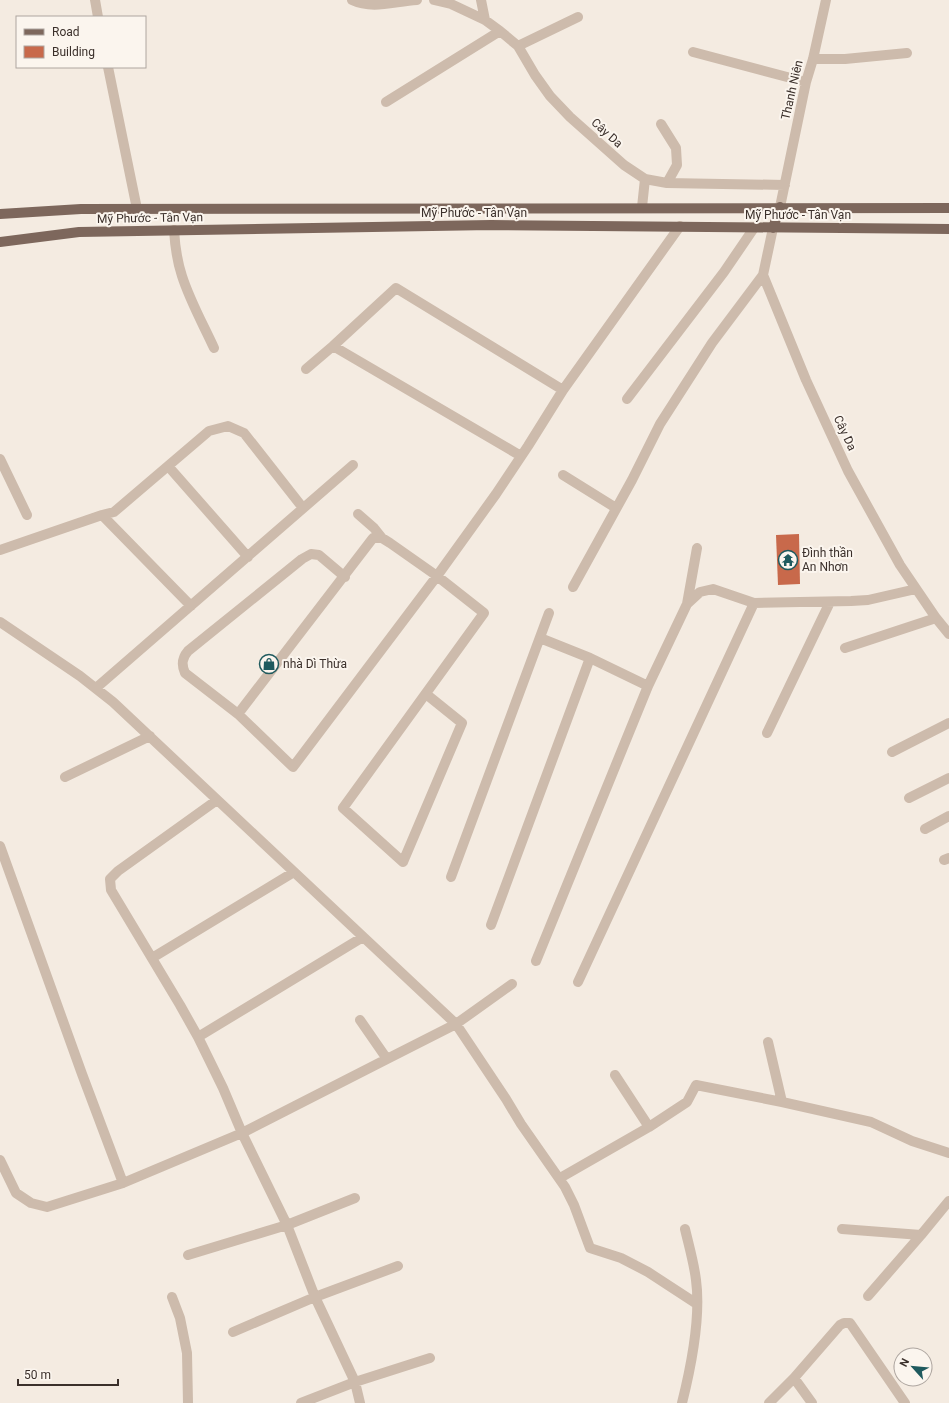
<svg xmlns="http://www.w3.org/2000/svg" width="949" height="1403" viewBox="0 0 949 1403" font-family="Roboto,sans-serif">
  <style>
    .building { fill: #c8694b }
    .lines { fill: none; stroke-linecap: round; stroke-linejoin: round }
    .minor { stroke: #cdbbac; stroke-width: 10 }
    .major { stroke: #7d675c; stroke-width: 10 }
    .labels { text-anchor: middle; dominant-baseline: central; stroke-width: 4; stroke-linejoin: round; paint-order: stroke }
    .street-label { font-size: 12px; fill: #3b302b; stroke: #fbf5ee }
    .poi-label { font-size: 12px; fill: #3b302b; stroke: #fbf5ee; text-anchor: start }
  </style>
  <rect width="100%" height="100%" fill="#f4ebe1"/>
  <path class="building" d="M 799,534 L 800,584 L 778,585 L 776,535 Z"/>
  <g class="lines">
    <path class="minor" d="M 95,0 L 98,17
      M 352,0 C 373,10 395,1 417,0
      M 434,0 L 451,4 L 485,20 L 500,31 L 518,46 L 535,75 L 550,96 L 570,117 L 624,165 L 645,179 L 667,183 L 785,185
      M 481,0 L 485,20
      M 518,46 L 578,17
      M 693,52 L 806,82
      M 813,59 L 845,59 L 907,53
      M 108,67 L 137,209
      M 386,102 L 500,31
      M 661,124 L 676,148 L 677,165 L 667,183
      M 642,207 L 645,179
      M 780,207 L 806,82 L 813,59 L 826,0
      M 773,228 L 763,275 L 806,380 L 848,471 L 900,565 L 936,618 L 949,634
      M 174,230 C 175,246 177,261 182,276 C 190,301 203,324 214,348
      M 333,346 L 521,456
      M 306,369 L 333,346 L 396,288 L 563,390
      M 627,399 L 724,272 L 754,228
      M 0,459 L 27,515
      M 168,466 L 248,557
      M 563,475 L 616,508
      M 358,514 L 374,528 L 382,538
      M 102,515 L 191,606
      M 0,550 L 102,515 L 114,512 L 209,431 L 228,426 L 244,433 L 303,508
      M 345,577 L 319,555 L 311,554 L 302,559 L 188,651 C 182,658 181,664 185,673 L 238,714 L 293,767 L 437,576 L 496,494 L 528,446 L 563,390 L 680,226
      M 573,587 L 632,480 L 660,424 L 712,343 L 763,275
      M 687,604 L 697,548
      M 0,622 L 80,676 L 113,702 L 456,1024 L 506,1099 L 521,1124 L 565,1187 L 574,1205 L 590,1248 L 621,1258 L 648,1272 L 697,1304
      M 540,638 L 590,658 L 648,686
      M 845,648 L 936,618
      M 96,688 L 353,465
      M 238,714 L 373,538 L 382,538 L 390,543 L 437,576 L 484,613 L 343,808 L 403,862 L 462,723 L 426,694
      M 767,733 L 830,602
      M 892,752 L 949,723
      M 65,777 L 150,736
      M 909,798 L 949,778
      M 217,800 L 118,871 L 110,879 L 111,890 L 180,1005 L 198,1037 L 223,1088 L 242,1133 L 287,1225 L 315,1297 L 355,1382 L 360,1403
      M 925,829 L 949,816
      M 0,846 L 82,1074 L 123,1183
      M 944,860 L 949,858
      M 451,877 L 549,613
      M 491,925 L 590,658
      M 152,958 L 294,872
      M 536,961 L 648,686 L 687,604 L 700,592 L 713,589 L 754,603 L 851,601 L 868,600 L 916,589
      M 578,982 L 754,603
      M 360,1020 L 387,1059
      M 198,1037 L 363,937
      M 768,1042 L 782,1102 L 871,1122 L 912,1141 L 949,1153
      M 615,1075 L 649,1127
      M 0,1160 L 16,1193 L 31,1203 L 47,1207 L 123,1183 L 242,1133 L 387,1059 L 456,1024 L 512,984
      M 560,1178 L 649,1127 L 687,1102 L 696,1085 L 782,1102
      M 842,1229 L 921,1235
      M 188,1255 L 287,1225 L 355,1198
      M 868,1296 L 921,1235 L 949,1201
      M 172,1297 L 180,1318 L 187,1353 L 188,1403
      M 233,1332 L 315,1297 L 398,1266
      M 794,1378 L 812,1403
      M 301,1403 L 355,1382 L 430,1358
      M 682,1403 C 691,1367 701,1317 696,1280 C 694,1263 689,1246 685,1229
      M 769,1403 L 794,1378 L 840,1325 L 844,1323 L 850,1323 L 905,1403"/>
    <path class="major" d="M 0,214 L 81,209 L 949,208
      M 773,228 L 780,207
      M 0,242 L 79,232 L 491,225 L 949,229"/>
  </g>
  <defs>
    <symbol id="temple-ring" viewBox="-11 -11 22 22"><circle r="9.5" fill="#fbf5ee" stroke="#1f5a5e" stroke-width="1.5"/><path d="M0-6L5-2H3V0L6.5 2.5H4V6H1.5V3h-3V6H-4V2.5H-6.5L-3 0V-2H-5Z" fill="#1f5a5e"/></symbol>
    <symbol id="shop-ring" viewBox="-11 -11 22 22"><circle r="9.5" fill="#fbf5ee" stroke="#1f5a5e" stroke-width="1.5"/><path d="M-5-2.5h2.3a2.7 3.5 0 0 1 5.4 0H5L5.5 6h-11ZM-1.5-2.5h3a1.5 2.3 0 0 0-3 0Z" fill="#1f5a5e"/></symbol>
  </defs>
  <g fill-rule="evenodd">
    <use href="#temple-ring" x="777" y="549" width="22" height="22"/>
    <use href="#shop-ring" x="258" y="653" width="22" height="22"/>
  </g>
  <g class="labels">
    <g class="street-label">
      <text transform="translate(792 90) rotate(-77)">Thanh Niên</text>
      <text transform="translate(607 133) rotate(42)">Cây Da</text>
      <text x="474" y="213">Mỹ Phước - Tân Vạn</text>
      <text x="798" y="215">Mỹ Phước - Tân Vạn</text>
      <text transform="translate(150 218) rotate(-1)">Mỹ Phước - Tân Vạn</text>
      <text transform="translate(845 433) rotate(65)">Cây Da</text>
    </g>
    <g class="poi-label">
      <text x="802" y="553">Đình thần<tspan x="802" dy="14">An Nhơn</tspan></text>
      <text x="283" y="664">nhà Dì Thừa</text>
    </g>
  </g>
  <rect x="16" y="16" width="130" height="52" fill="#fbf5ee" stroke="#aea6a0"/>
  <rect x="24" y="29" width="20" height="6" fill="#7d675c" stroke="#aea6a0"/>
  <text x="52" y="36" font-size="12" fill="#3b302b">Road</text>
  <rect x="24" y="46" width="20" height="12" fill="#c8694b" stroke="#aea6a0"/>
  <text x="52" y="56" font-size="12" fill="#3b302b">Building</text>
  <g transform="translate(913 1367) rotate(297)"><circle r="19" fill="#fbf5ee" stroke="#aea6a0"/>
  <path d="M0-3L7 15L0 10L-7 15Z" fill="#1f5a5e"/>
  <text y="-6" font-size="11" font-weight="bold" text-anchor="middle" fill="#3b302b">N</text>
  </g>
  <path d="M18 1379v6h100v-6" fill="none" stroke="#3b302b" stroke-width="2"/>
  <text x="24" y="1379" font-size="12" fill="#3b302b" stroke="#fbf5ee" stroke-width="3" paint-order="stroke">50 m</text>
</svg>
